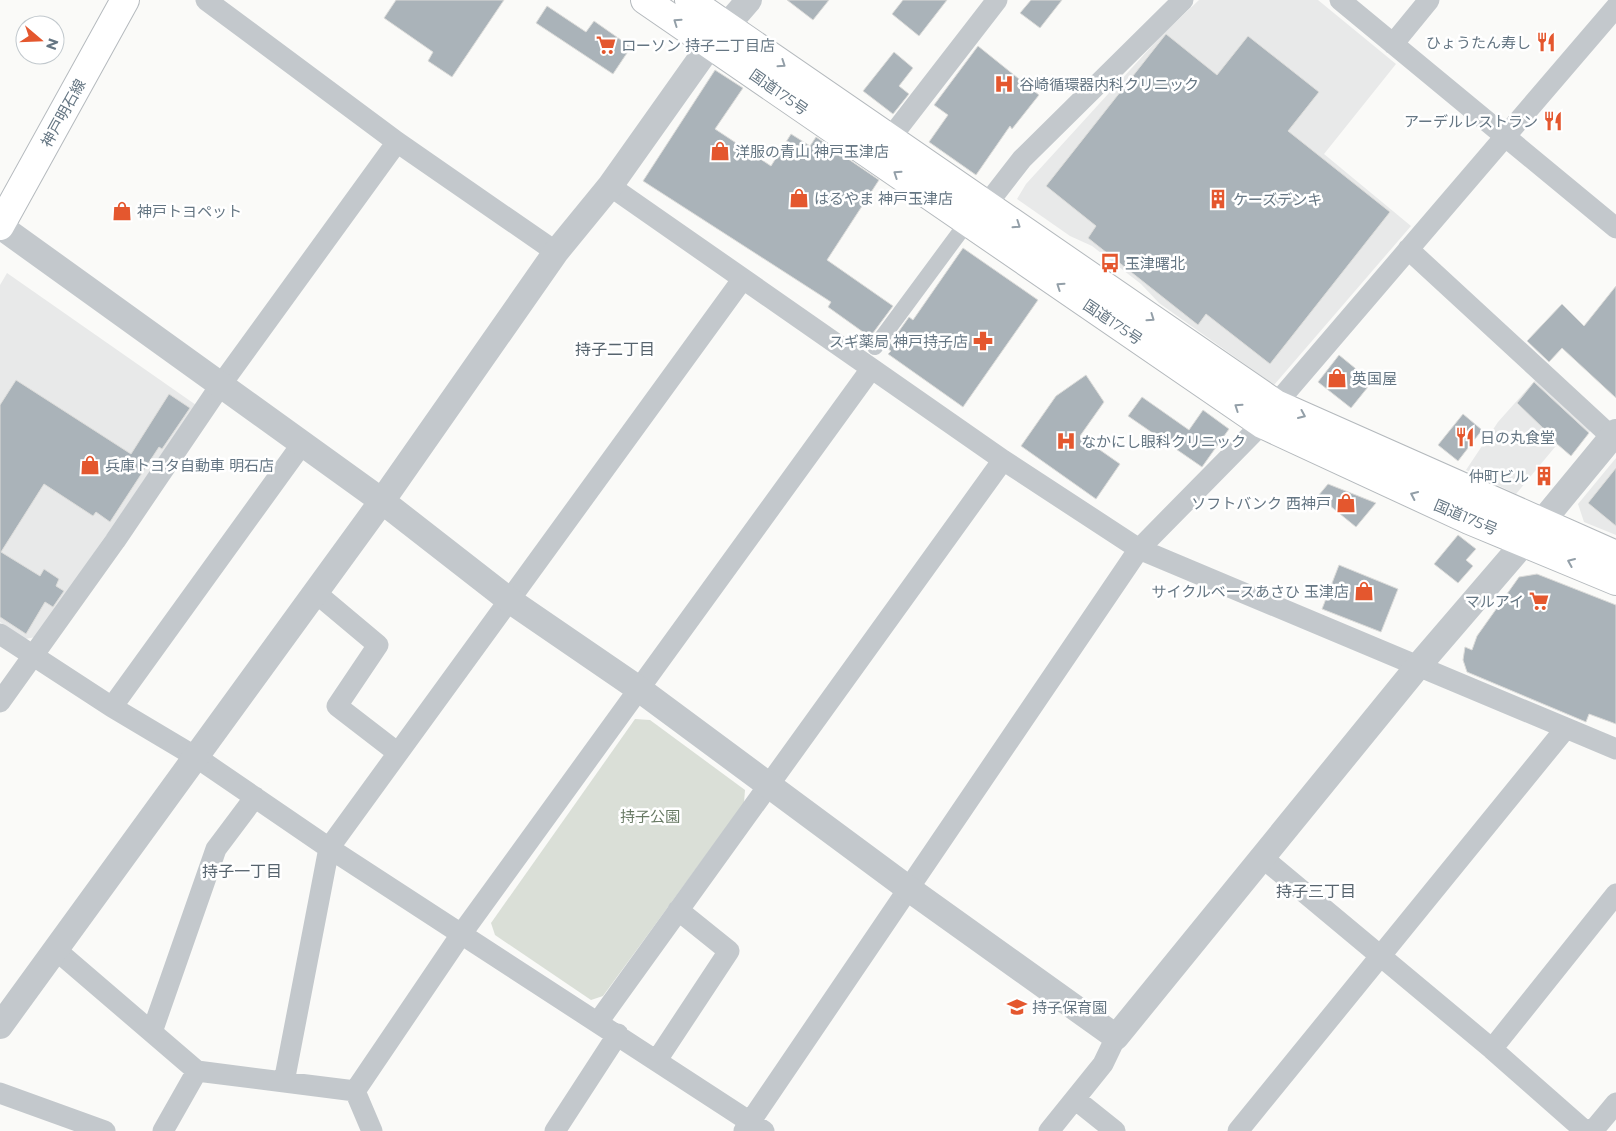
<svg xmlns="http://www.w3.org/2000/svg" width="1616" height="1131" viewBox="0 0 1616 1131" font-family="Montserrat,'Noto Sans JP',sans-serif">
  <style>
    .built { fill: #e8e9e9 }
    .green { fill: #dadfd7 }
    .building { fill: #aab3b9; stroke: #dcdcda }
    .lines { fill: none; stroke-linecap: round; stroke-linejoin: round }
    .primary-casing { stroke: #b5babe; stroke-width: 30 }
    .trunk-casing { stroke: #b4b9bd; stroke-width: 30 }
    .pedestrian { stroke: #c3c8cc; stroke-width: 16 }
    .minor { stroke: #c3c8cc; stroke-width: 21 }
    .tertiary { stroke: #c3c8cc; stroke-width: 26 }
    .primary { stroke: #fff; stroke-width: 28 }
    .trunk { stroke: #fff; stroke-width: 28 }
    .oneway { stroke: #939fa8 }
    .labels { text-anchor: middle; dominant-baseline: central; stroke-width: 5; stroke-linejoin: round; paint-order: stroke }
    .poi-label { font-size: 15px; fill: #657683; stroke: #fff; text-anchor: start }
    .street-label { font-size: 15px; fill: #657683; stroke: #fff }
    .park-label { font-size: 15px; fill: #687a64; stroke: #fff }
    .neighbourhood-label { font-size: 16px; fill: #57646e; stroke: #fff }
  </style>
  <rect width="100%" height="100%" fill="#fafaf8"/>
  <path class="built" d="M 1199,0 L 1318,0 L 1396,64 L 1324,154 L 1411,226 L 1274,385 L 1159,303 L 1141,284 L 1092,246 L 1070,236 L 1017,199 L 1026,184 L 1161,36 Z
    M 7,273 L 196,405 L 36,637 L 25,639 L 0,622 L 0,285 Z
    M 1538,377 L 1591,430 L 1574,452 L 1560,441 L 1516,494 L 1466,470 L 1498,422 Z
    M 1616,458 L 1616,535 L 1584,522 L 1578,504 Z"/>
  <path class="green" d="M 635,719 L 650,720 L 745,790 L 744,803 L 603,996 L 591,1000 L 495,935 L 491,923 Z"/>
  <path class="building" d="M 396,0 L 504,0 L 452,77 L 428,61 L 433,52 L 384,18 Z
    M 787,0 L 829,0 L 813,20 Z
    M 903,0 L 947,0 L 919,36 L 892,14 Z
    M 1031,0 L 1062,0 L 1040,28 L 1020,13 Z
    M 547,6 L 586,32 L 594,21 L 631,47 L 613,74 L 536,23 Z
    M 1166,34 L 1217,75 L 1248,36 L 1319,92 L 1288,131 L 1390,212 L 1270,364 L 1206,314 L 1198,325 L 1088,238 L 1096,226 L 1046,186 Z
    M 978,46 L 1039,95 L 1012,129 L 1010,126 L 976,175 L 929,142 L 948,115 L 934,105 Z
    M 894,52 L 913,68 L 899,86 L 909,94 L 893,114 L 863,91 Z
    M 715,70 L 743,88 L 715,129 L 771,166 L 791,134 L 810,146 L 816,137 L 879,180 L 827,260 L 893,306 L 870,337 L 828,307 L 831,302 L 643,181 Z
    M 963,248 L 1038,300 L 963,407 L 888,354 L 891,351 L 887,348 L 909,317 L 913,320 Z
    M 1616,286 L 1616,398 L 1562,348 L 1549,362 L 1527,341 L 1562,304 L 1584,326 Z
    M 1339,355 L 1372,382 L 1351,408 L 1318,382 Z
    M 1086,375 L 1104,402 L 1080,436 L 1120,464 L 1096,499 L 1021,446 L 1056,396 Z
    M 16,380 L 131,454 L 169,394 L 190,408 L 162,449 L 159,447 L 110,522 L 96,512 L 93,516 L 44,484 L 1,552 L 40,576 L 44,569 L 59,579 L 56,586 L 64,591 L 53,607 L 45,602 L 26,634 L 0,617 L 0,405 Z
    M 1534,382 L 1589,433 L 1571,456 L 1542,431 L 1544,429 L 1517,403 Z
    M 1142,397 L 1189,430 L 1203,410 L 1229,429 L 1202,467 L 1128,416 Z
    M 1463,414 L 1482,430 L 1458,461 L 1438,445 Z
    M 1616,468 L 1616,526 L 1588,503 Z
    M 1328,484 L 1376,503 L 1356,527 L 1318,496 Z
    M 1458,535 L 1476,549 L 1466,560 L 1473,566 L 1458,583 L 1434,564 Z
    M 1339,565 L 1398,589 L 1381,632 L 1322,609 Z
    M 1537,574 L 1616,605 L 1616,724 L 1589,714 L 1586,722 L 1467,672 L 1463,660 L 1465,647 L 1472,650 L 1477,636 L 1519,577 Z"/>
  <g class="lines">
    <defs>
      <path id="primary" d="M 0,226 L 125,0"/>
      <path id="trunk" d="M 645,0 L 1262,424 L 1469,520 L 1616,581
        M 689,0 L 1276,404 L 1616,555"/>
    </defs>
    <use href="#primary" class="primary-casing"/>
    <use href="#trunk" class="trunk-casing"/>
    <path class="pedestrian" d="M 875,347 L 960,232"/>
    <path class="minor" d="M 206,0 L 397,142 L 556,252
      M 1340,0 L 1616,228
      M 1393,44 L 1429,0
      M 881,150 L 997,0
      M 610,186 L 1003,460 L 1139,549 L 1616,749
      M 977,217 L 1022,159 L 1183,0
      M 1408,249 L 1612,437
      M 316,593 L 378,645 L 337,706 L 398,753
      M 0,634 L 112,707 L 196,757 L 329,848 L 764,1131
      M 0,702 L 115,541 L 220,386 L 397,142
      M 112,707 L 302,444
      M 1263,858 L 1492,1049 L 1585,1131
      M 56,950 L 197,1071 L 355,1091
      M 598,1022 L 1003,460
      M 152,1032 L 216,849 L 255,797
      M 1492,1049 L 1616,894
      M 657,1060 L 729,951 L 678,910
      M 284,1082 L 329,848 L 742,280
      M 0,1093 L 105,1131
      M 1075,1099 L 1115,1131
      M 163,1131 L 197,1071
      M 372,1131 L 355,1091 L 462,933 L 871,369
      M 555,1131 L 618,1034
      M 744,1131 L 1139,549 L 1262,424 L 1276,404 L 1616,7
      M 1049,1131 L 1103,1064 L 1116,1037
      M 1238,1131 L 1566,728
      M 1588,1131 L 1596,1127 L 1616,1103"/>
    <path class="tertiary" d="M 0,226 L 382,501 L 509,600 L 639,689 L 909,889 L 1116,1037 L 1419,665 L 1541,523 L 1616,432
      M 0,1026 L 382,501 L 556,252 L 610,186 L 710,45 L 749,0"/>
    <use href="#primary" class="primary"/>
    <use href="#trunk" class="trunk"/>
  </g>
  <defs><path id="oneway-chevron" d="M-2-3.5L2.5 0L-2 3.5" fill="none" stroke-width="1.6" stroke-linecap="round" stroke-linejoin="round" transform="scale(1.25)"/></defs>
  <g class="oneway">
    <use href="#oneway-chevron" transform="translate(677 22) rotate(-145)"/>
    <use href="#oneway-chevron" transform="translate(782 64) rotate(34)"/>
    <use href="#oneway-chevron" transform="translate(897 174) rotate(-146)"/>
    <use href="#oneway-chevron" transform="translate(1017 225) rotate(34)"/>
    <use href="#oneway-chevron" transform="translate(1060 286) rotate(-146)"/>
    <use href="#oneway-chevron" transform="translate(1151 318) rotate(35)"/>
    <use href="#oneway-chevron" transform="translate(1238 407) rotate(-146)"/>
    <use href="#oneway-chevron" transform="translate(1302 415) rotate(24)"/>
    <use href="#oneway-chevron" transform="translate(1414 495) rotate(-155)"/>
    <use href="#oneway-chevron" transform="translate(1571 562) rotate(-157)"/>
  </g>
  <defs>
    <symbol id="restaurant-bare" viewBox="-9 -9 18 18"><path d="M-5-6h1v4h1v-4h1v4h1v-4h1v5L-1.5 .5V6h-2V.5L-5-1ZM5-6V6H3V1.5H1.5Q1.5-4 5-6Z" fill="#e4572e" stroke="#fff" stroke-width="2.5" paint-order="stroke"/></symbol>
    <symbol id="supermarket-bare" viewBox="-9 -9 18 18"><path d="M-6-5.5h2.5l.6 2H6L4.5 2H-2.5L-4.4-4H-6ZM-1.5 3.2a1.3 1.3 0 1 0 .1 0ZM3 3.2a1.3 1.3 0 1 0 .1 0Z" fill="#e4572e" stroke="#fff" stroke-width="2.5" paint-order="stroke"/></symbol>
    <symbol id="hospital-bare" viewBox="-9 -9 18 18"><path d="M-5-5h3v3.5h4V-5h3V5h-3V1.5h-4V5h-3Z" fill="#e4572e" stroke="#fff" stroke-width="2.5" paint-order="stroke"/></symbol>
    <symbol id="shop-bare" viewBox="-9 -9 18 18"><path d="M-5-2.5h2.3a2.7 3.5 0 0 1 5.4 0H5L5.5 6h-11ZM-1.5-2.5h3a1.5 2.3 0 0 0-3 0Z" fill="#e4572e" stroke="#fff" stroke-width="2.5" paint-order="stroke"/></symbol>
    <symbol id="building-bare" viewBox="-9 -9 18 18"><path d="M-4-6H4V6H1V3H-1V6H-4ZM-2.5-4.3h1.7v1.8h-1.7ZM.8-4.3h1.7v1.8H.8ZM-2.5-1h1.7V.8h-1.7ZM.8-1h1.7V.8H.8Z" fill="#e4572e" stroke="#fff" stroke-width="2.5" paint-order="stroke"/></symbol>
    <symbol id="bus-bare" viewBox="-9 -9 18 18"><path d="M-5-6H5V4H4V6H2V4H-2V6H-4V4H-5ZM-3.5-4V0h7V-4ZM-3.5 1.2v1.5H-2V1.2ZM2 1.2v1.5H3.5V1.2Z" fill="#e4572e" stroke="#fff" stroke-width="2.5" paint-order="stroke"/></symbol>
    <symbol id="pharmacy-bare" viewBox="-9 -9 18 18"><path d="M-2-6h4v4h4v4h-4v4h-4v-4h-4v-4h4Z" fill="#e4572e" stroke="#fff" stroke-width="2.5" paint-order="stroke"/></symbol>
    <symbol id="school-bare" viewBox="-9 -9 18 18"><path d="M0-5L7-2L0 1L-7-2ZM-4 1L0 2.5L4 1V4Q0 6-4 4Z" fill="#e4572e" stroke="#fff" stroke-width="2.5" paint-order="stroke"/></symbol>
  </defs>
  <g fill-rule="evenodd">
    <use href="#restaurant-bare" x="1532" y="28" width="28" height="28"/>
    <use href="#supermarket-bare" x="592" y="31" width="28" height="28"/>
    <use href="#hospital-bare" x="990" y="70" width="28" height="28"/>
    <use href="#restaurant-bare" x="1539" y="107" width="28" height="28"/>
    <use href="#shop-bare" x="706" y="137" width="28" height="28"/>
    <use href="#shop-bare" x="785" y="184" width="28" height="28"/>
    <use href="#building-bare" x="1204" y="185" width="28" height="28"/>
    <use href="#shop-bare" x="108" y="197" width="28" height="28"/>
    <use href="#bus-bare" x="1096" y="249" width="28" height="28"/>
    <use href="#pharmacy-bare" x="969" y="327" width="28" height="28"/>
    <use href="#shop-bare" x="1323" y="364" width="28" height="28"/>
    <use href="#restaurant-bare" x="1451" y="423" width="28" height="28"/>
    <use href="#hospital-bare" x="1052" y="427" width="28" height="28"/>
    <use href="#shop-bare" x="76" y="451" width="28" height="28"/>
    <use href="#building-bare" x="1530" y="462" width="28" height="28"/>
    <use href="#shop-bare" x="1332" y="489" width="28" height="28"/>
    <use href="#shop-bare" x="1350" y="577" width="28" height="28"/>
    <use href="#supermarket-bare" x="1525" y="587" width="28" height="28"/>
    <use href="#school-bare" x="1003" y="993" width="28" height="28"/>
  </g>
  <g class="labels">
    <g class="poi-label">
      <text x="1531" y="42" text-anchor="end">ひょうたん寿し</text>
      <text x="621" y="45">ローソン 持子二丁目店</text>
      <text x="1019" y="84">谷崎循環器内科クリニック</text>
      <text x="1538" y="121" text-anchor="end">アーデルレストラン</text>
      <text x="735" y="151">洋服の青山 神戸玉津店</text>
      <text x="814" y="198">はるやま 神戸玉津店</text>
      <text x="1233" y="199">ケーズデンキ</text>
      <text x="137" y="211">神戸トヨペット</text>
      <text x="1125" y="263">玉津曙北</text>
      <text x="968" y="341" text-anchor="end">スギ薬局 神戸持子店</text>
      <text x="1352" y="378">英国屋</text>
      <text x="1480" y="437">日の丸食堂</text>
      <text x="1081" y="441">なかにし眼科クリニック</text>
      <text x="105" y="465">兵庫トヨタ自動車 明石店</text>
      <text x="1529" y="476" text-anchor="end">仲町ビル</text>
      <text x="1331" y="503" text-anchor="end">ソフトバンク 西神戸</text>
      <text x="1349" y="591" text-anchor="end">サイクルベースあさひ 玉津店</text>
      <text x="1524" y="601" text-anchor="end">マルアイ</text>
      <text x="1032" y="1007">持子保育園</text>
    </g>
    <g class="street-label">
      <text transform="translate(779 92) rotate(35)">国道175号</text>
      <text transform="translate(63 113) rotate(-61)">神戸明石線</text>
      <text transform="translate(1113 322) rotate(34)">国道175号</text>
      <text transform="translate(1466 517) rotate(23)">国道175号</text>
    </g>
    <g class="park-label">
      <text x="650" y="816">持子公園</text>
    </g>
    <g class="neighbourhood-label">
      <text x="615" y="349">持子二丁目</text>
      <text x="242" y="871">持子一丁目</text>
      <text x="1316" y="891">持子三丁目</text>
    </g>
  </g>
  <g transform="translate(40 40) rotate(109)"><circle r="24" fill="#ffffff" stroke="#c1c8cd"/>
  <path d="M0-4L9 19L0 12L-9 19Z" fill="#e4572e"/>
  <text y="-8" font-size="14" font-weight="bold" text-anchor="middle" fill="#657683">N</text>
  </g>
</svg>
